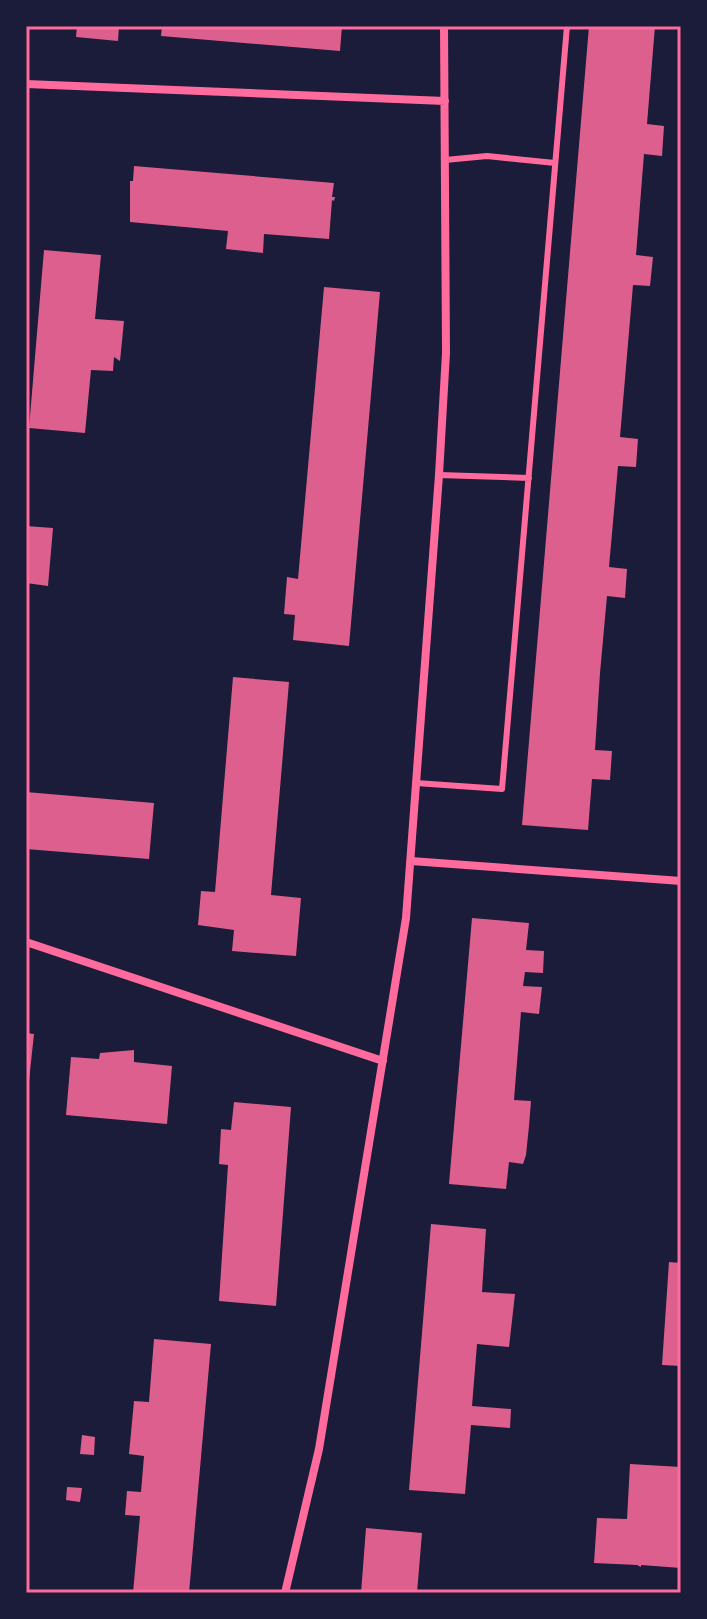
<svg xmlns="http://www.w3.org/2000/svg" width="707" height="1619" viewBox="0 0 707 1619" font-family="Georgia,serif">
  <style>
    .building { fill: #dd5f8e }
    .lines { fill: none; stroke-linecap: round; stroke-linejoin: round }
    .service { stroke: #ff6b9d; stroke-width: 6 }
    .minor { stroke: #ff6b9d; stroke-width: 8 }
    .neatline { fill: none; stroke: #ff6b9d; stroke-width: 3 }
  </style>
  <rect width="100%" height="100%" fill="#1b1b3a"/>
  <path class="building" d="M 77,26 L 119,26 L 118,41 L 76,37 Z
    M 162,26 L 342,26 L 340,51 L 161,36 Z
    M 589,26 L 655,26 L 647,124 L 664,126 L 662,156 L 644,154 L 636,255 L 653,257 L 650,286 L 633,285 L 620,437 L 638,439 L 636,467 L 618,466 L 609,567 L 627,569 L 625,598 L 607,596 L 600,673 L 595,750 L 612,751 L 610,780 L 592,779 L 588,830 L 522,825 Z
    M 134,166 L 334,183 L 332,197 L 335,197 L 334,201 L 332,200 L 329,239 L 264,234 L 263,253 L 226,249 L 228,231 L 130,222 L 130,181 L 133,181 Z
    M 44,250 L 101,255 L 95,319 L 124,321 L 120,361 L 114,357 L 113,371 L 91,370 L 85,433 L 29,428 Z
    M 324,287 L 380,292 L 349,646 L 293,640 L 295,615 L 284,614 L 287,577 L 298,579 Z
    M 26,526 L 53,528 L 48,586 L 26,583 Z
    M 233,677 L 289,682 L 271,895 L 301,898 L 296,956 L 232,951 L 234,930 L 198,925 L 201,891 L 215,892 Z
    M 26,792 L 154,803 L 149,859 L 26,849 Z
    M 472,918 L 529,923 L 526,950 L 544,951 L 543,973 L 525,972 L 523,986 L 542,987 L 539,1014 L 521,1012 L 514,1100 L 531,1101 L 529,1126 L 526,1155 L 523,1164 L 509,1162 L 506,1189 L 449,1184 Z
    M 26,1033 L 34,1034 L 28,1090 L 26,1090 Z
    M 134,1050 L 134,1062 L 172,1066 L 167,1124 L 66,1115 L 71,1057 L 99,1059 L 100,1053 Z
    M 234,1102 L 291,1107 L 276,1306 L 219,1301 L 228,1165 L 219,1164 L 221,1129 L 231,1130 Z
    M 431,1224 L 486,1229 L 482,1292 L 515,1294 L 509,1347 L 477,1344 L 472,1406 L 511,1409 L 510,1428 L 471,1425 L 465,1494 L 409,1490 Z
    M 669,1262 L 681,1263 L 681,1366 L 662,1365 Z
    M 154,1339 L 211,1344 L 189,1593 L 133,1593 L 140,1516 L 125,1515 L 127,1491 L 141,1492 L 144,1456 L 129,1454 L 134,1401 L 149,1402 Z
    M 82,1435 L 95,1437 L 94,1455 L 80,1454 Z
    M 630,1464 L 681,1467 L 681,1568 L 641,1565 L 641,1567 L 637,1565 L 594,1563 L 597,1518 L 627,1519 Z
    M 67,1487 L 82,1488 L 80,1502 L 66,1500 Z
    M 366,1528 L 422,1533 L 417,1593 L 361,1593 Z"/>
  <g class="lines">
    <path class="service" d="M 445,160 L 487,156 L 555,163
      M 439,475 L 529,478
      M 416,783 L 502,789 L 567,26"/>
    <path class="minor" d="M 26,84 L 445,101
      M 411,861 L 681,881
      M 26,942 L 383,1061
      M 285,1593 L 319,1449 L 406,918 L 439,475 L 446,353 L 444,26"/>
  </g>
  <rect width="707" height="1619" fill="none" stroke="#1b1b3a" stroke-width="56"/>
  <rect x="28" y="28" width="651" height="1563" class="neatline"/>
</svg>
